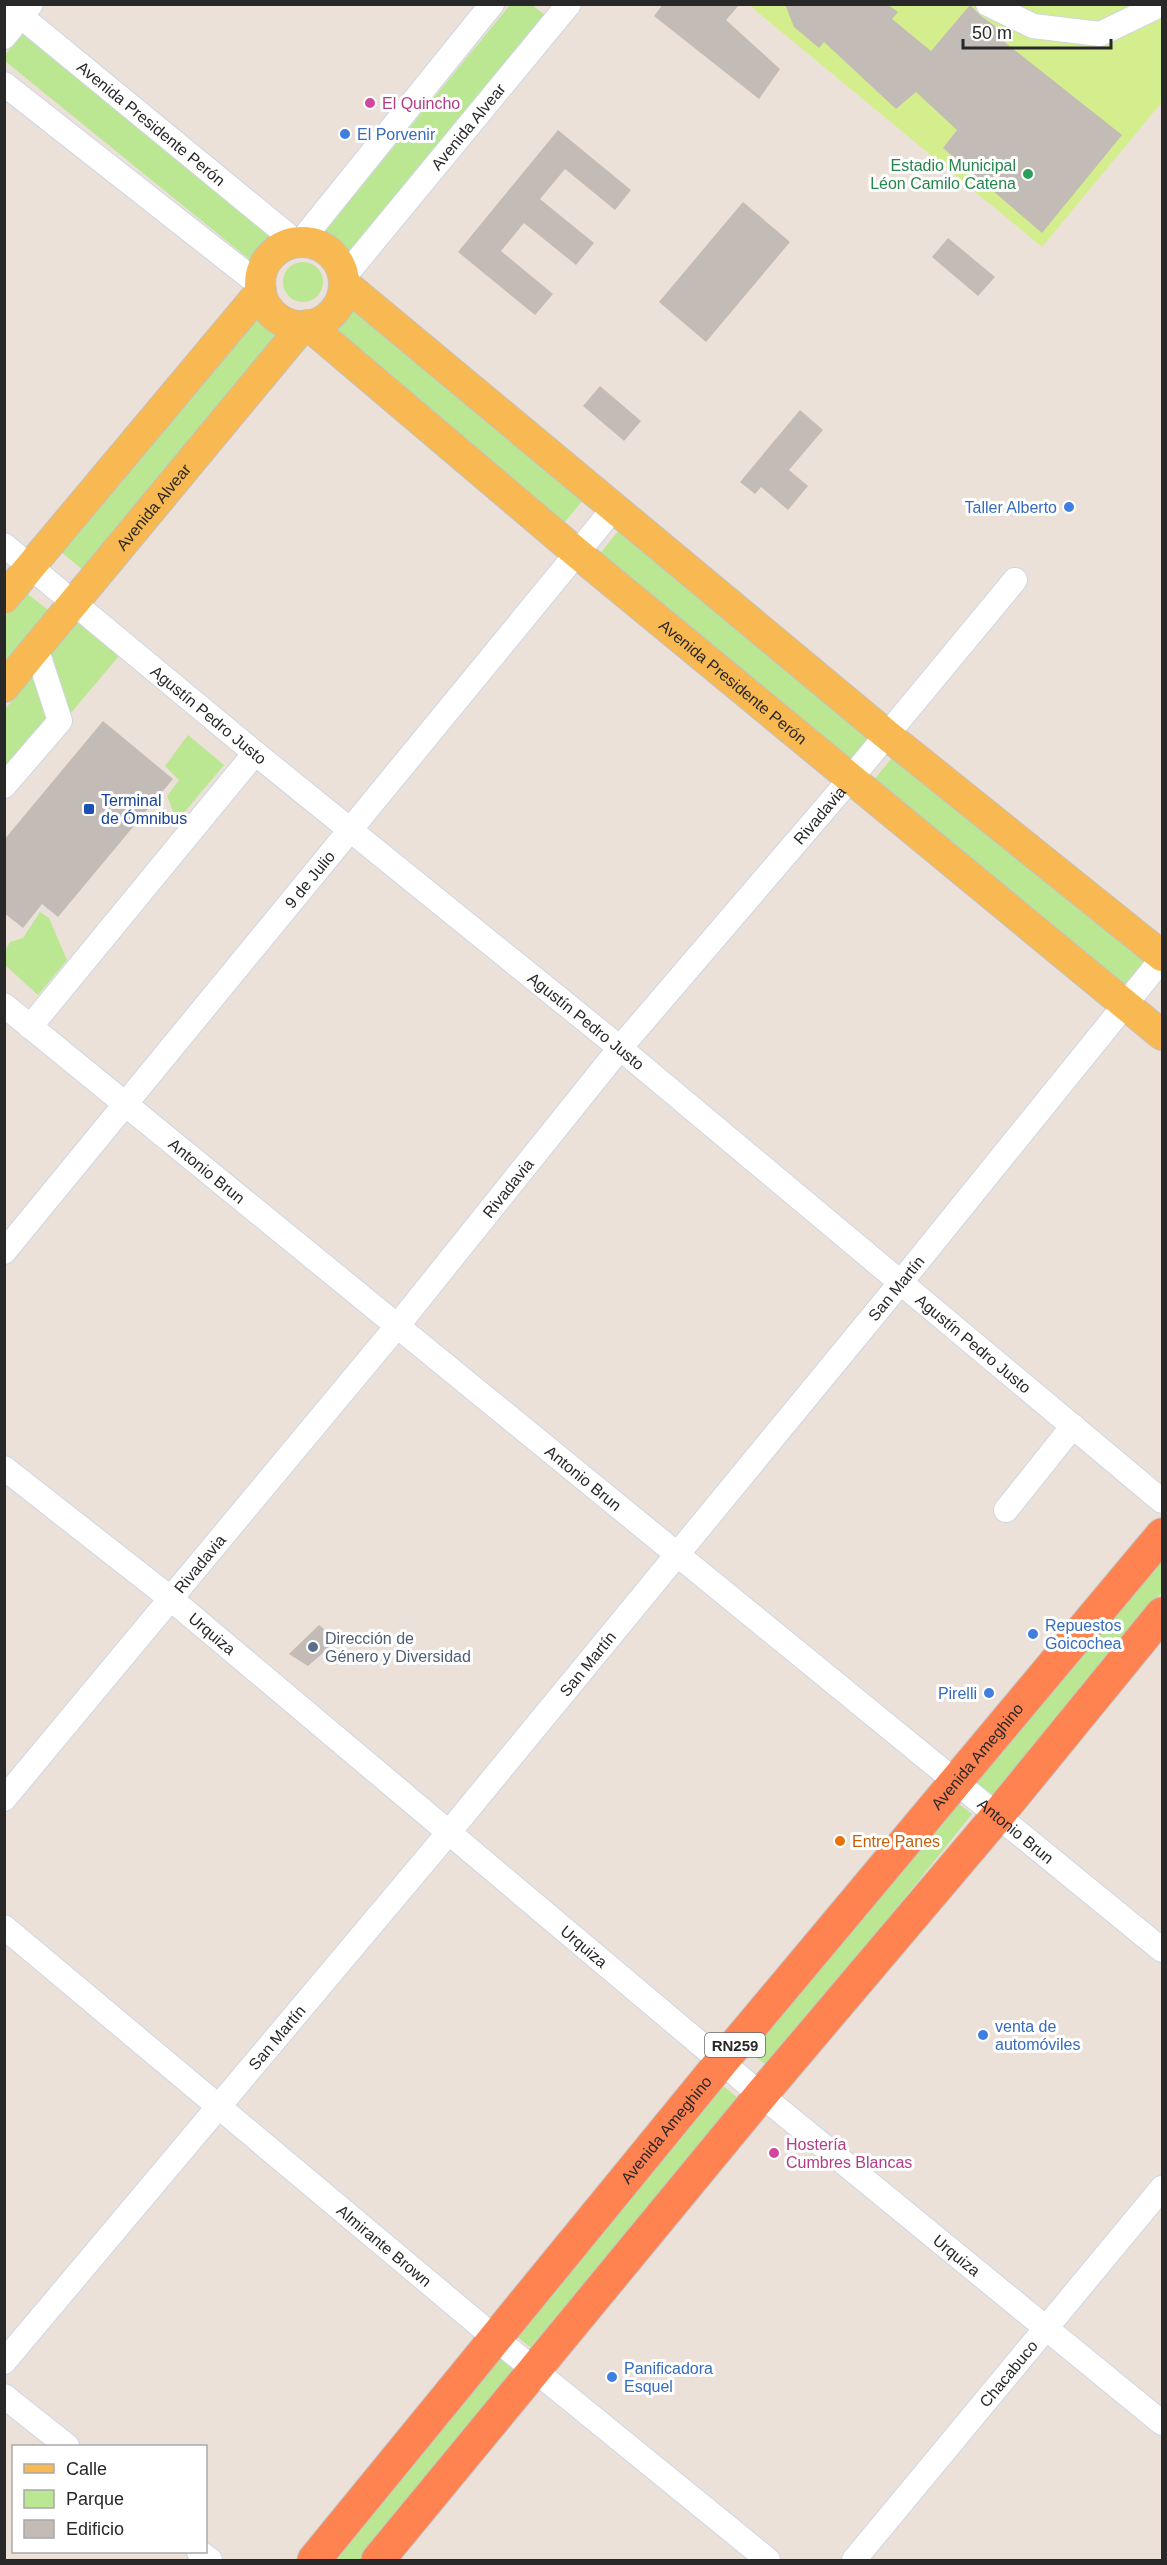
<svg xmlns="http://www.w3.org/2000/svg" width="1167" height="2565" viewBox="0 0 1167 2565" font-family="Arial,sans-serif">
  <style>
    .green { fill: #bbe692 }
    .pitch { fill: #d4ee8d }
    .building { fill: #c3bbb6 }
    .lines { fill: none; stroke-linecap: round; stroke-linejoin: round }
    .minor-casing { stroke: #ced5e3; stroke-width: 26 }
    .major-casing { stroke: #c3c3c3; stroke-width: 32 }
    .highway-casing { stroke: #c3c3c3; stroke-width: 35 }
    .minor { stroke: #fff; stroke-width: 24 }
    .major { stroke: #f8b852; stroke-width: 30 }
    .highway { stroke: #ff8251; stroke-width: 33 }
    .hotel-dot { fill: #d1479c; stroke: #fff; stroke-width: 2 }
    .shop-dot { fill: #3f7fe0; stroke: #fff; stroke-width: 2 }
    .leisure-dot { fill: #2e9e5b; stroke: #fff; stroke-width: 2 }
    .transit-dot { fill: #1a4fb4; stroke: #fff; stroke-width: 2 }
    .service-dot { fill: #5c6f8a; stroke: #fff; stroke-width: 2 }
    .food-dot { fill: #e8710a; stroke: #fff; stroke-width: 2 }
    .labels { text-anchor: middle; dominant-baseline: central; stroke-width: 6; stroke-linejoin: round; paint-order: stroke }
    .shield { fill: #fff; stroke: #686868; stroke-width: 1.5 }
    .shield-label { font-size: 15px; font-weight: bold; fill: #282828 }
    .hotel-label { font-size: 16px; fill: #b23c85; stroke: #fff; text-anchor: start }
    .street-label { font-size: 16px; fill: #282828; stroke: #fff }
    .shop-label { font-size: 16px; fill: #366cbe; stroke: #fff; text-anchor: start }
    .leisure-label { font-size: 16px; fill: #27864d; stroke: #fff; text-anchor: end }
    .transit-label { font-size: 16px; fill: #164399; stroke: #fff; text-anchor: start }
    .service-label { font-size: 16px; fill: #4e5e75; stroke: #fff; text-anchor: start }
    .food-label { font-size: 16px; fill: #c56008; stroke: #fff; text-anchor: start }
  </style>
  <rect width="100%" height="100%" fill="#ece1d9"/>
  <path class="green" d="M 510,5 L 532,5 L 545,15 L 350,253 L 324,232 Z
    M 23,33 L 277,238 L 255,264 L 5,61 L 4,56 Z
    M283 282a20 20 0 1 1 40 0a20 20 0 1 1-40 0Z
    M 347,306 L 583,500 L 564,523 L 328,330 Z
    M 256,314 L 283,335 L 88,574 L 61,552 Z
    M 619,530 L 872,736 L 851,762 L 598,556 Z
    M 25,592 L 52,613 L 5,671 L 5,617 Z
    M 78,622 L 119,656 L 5,791 L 5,709 Z
    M 188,735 L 224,765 L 177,821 L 167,796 L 179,780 L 165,766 Z
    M 895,754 L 1147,960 L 1126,986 L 873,781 Z
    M 40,912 L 49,918 L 67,960 L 38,995 L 5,965 L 5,951 L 10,942 L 23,938 Z
    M 1162,1552 L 1162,1592 L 996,1799 L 976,1783 Z
    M 952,1799 L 972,1814 L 769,2067 L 749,2052 Z
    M 718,2082 L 738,2098 L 535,2351 L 515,2335 Z
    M 499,2351 L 518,2366 L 362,2560 L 330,2560 Z"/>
  <path class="pitch" d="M 749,5 L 1162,5 L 1162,102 L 1042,247 Z"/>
  <path class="building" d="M 663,4 L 740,4 L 726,20 L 780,69 L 759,99 L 654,16 Z
    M 785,4 L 887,4 L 898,12 L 892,19 L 931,51 L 970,5 L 981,16 L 1002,31 L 997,36 L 1122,135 L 1042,233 L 943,148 L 957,130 L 916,92 L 896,109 L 824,42 L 819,48 L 794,27 Z
    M 558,130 L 631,190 L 615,210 L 565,169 L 540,199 L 594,243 L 576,265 L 524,223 L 501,251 L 553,294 L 535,315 L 458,252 Z
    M 743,202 L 790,242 L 706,342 L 659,302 Z
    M 948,238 L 995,277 L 978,296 L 932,257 Z
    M 600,386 L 641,421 L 624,441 L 583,406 Z
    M 800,410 L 823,430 L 789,470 L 808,486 L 788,510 L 761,487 L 755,494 L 740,482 Z
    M 103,721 L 173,779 L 58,917 L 42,904 L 23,928 L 4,913 L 4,840 Z
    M 319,1625 L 338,1640 L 308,1666 L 289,1654 Z"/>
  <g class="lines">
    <defs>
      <g id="minor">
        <path id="s1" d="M 6,4 L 296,242"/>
        <path d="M 988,4 L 1033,26 L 1100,34 L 1162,4"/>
        <path d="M 4,37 L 31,4"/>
        <path d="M 4,84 L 260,285"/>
        <path d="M 301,241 L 492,4"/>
        <path id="s2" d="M 344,277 L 569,4"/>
        <path id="s3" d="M 4,545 L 255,753 L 620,1048 L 1162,1501"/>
        <path d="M 4,786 L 60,721 L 36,648"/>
        <path id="s4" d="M 4,1005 L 1162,1950"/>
        <path d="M 30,1027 L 255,753"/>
        <path id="s5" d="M 4,1252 L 614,508"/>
        <path id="s6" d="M 4,1468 L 170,1598 L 761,2095 L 1162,2423"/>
        <path d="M 1006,1510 L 1073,1426"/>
        <path id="s7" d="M 4,1799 L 398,1325 L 620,1048 L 852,777 L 1015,580"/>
        <path id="s8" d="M 4,1927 L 495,2338 L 768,2560"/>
        <path id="s9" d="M 4,2362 L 450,1831 L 901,1282 L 1162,959"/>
        <path d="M 4,2396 L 67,2446"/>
        <path d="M 199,2552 L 210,2560"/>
        <path id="s10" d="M 854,2560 L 1162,2188"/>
      </g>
      <g id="major">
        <circle cx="302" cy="284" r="42"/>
        <path d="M 345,284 L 887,735 L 1162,956"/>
        <path id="s11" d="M 308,325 L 577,553 L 1162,1035"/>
        <path d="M 4,598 L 261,291"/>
        <path id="s12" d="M 4,687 L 303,326"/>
      </g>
      <g id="highway">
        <path id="s13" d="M 314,2560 L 722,2061 L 1162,1535"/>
        <path d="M 378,2560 L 761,2095 L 998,1815 L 1162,1614"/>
      </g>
    </defs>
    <use href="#minor" class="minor-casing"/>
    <use href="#major" class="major-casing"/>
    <use href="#highway" class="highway-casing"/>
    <use href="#minor" class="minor"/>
    <use href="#major" class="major"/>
    <use href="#highway" class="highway"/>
  </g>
  <g class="hotel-dot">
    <circle cx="370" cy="103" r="6"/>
    <circle cx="774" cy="2153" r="6"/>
  </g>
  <g class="shop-dot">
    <circle cx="345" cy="134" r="6"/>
    <circle cx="1069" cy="507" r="6"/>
    <circle cx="1033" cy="1634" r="6"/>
    <circle cx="989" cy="1693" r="6"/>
    <circle cx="983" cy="2035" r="6"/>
    <circle cx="612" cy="2377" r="6"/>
  </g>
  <circle class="leisure-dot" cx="1028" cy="174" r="6"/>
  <rect class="transit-dot" x="83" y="803" width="12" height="12" rx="3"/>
  <circle class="service-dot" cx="313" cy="1647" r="6"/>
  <circle class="food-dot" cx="840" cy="1841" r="6"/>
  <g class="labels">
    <rect class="shield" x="705" y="2033" width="60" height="24" rx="4.5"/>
    <g class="shield-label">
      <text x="735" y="2045">RN259</text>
    </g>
    <g class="hotel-label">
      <text x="382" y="103">El Quincho</text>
      <text x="786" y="2144">Hostería<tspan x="786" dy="18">Cumbres Blancas</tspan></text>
    </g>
    <g class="street-label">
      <text stroke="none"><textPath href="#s1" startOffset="188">Avenida Presidente Perón</textPath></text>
      <text stroke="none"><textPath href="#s2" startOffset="195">Avenida Alvear</textPath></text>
      <text stroke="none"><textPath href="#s12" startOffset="234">Avenida Alvear</textPath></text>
      <text stroke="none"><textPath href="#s11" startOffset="555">Avenida Presidente Perón</textPath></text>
      <text stroke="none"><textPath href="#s3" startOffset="266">Agustín Pedro Justo</textPath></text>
      <text stroke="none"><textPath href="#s7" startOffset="1278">Rivadavia</textPath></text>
      <text stroke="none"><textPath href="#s5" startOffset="482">9 de Julio</textPath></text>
      <text stroke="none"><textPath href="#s3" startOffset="752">Agustín Pedro Justo</textPath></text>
      <text stroke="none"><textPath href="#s4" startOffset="262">Antonio Brun</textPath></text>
      <text stroke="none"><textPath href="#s7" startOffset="792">Rivadavia</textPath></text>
      <text stroke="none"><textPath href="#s9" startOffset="1396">San Martín</textPath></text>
      <text stroke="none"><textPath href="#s3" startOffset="1256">Agustín Pedro Justo</textPath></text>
      <text stroke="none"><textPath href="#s4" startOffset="748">Antonio Brun</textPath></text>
      <text stroke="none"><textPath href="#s7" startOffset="306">Rivadavia</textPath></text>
      <text stroke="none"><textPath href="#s6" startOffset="266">Urquiza</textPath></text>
      <text stroke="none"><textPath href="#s9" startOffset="910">San Martín</textPath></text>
      <text stroke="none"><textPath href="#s13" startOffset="1042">Avenida Ameghino</textPath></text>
      <text stroke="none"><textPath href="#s4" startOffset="1306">Antonio Brun</textPath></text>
      <text stroke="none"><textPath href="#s6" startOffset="752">Urquiza</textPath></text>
      <text stroke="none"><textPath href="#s9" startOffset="424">San Martín</textPath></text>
      <text stroke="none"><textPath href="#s13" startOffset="556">Avenida Ameghino</textPath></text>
      <text stroke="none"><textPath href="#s8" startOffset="496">Almirante Brown</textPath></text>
      <text stroke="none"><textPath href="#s6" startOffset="1236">Urquiza</textPath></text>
      <text stroke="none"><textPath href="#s10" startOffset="242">Chacabuco</textPath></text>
    </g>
    <g class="shop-label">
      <text x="357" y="134">El Porvenir</text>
      <text x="1057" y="507" text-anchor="end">Taller Alberto</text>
      <text x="1045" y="1625">Repuestos<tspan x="1045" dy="18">Goicochea</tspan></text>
      <text x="977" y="1693" text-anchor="end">Pirelli</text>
      <text x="995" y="2026">venta de<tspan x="995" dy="18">automóviles</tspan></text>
      <text x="624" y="2368">Panificadora<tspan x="624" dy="18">Esquel</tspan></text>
    </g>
    <g class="leisure-label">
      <text x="1016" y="165">Estadio Municipal<tspan x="1016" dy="18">Léon Camilo Catena</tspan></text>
    </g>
    <g class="transit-label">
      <text x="101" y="800">Terminal<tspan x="101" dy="18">de Ómnibus</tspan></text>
    </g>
    <g class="service-label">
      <text x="325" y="1638">Dirección de<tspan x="325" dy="18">Género y Diversidad</tspan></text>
    </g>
    <g class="food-label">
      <text x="852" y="1841">Entre Panes</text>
    </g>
  </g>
  <rect width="1167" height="2565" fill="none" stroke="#282828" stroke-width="12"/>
  <rect x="12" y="2445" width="195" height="108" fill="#ffffff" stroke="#a9a9a9" stroke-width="1.5"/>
  <rect x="24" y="2464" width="30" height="9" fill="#f8b852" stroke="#a9a9a9" stroke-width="1.5"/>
  <text x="66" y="2475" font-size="18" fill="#282828">Calle</text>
  <rect x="24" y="2490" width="30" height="18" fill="#bbe692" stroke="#a9a9a9" stroke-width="1.5"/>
  <text x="66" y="2505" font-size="18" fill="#282828">Parque</text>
  <rect x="24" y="2520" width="30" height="18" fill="#c3bbb6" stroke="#a9a9a9" stroke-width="1.5"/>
  <text x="66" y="2535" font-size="18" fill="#282828">Edificio</text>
  <path d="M963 39v9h148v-9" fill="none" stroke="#282828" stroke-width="3"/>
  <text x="972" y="39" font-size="18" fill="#282828" stroke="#ffffff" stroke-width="4.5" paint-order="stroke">50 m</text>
</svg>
